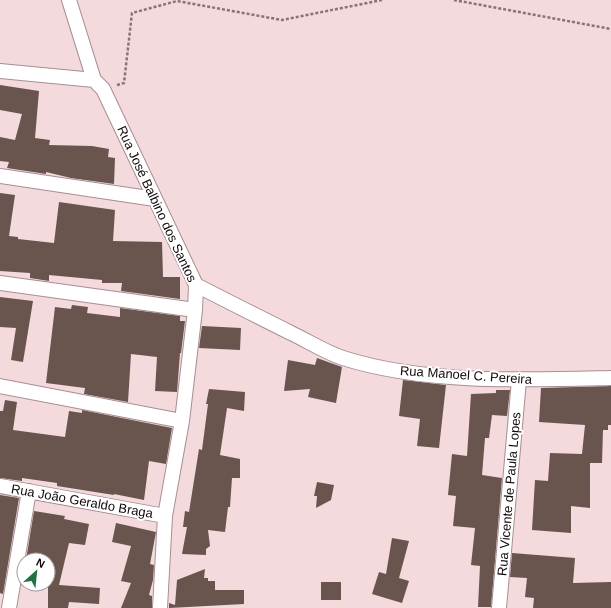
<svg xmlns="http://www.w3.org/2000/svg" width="611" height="608" viewBox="0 0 611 608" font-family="Helvetica,sans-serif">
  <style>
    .building { fill: #6a544e }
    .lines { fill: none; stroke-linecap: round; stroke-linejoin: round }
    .street-casing { stroke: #a88e92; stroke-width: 16 }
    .path { stroke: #867476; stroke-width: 2.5; stroke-dasharray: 3 2; stroke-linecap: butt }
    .street { stroke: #fff; stroke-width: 14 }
    .labels { text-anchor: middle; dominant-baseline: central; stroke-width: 4; stroke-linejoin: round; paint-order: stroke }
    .street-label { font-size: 13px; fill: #12090a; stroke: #fff }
  </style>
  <rect width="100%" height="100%" fill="#f4d9dd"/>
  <path class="building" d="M 0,85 L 39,91 L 35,138 L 50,140 L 49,145 L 92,146 L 109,149 L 108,157 L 115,158 L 114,184 L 71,178 L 46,172 L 46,174 L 7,168 L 9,162 L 0,161 L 0,137 L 15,140 L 22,114 L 0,110 Z
    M 0,193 L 15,195 L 9,236 L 18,237 L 18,239 L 54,243 L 59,202 L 115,210 L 113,241 L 162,242 L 163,277 L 180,277 L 180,299 L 121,291 L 122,283 L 102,283 L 102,280 L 49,275 L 49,281 L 30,278 L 30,273 L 0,271 Z
    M 0,297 L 33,301 L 23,362 L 11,360 L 16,328 L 0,327 Z
    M 72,305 L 88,307 L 87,313 L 120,317 L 120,308 L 180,316 L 180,321 L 185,321 L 181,353 L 180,353 L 177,392 L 155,391 L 157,357 L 131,354 L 128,402 L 84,394 L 85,388 L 46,383 L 55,307 L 71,309 Z
    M 202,326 L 241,328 L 240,350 L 199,348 Z
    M 317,358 L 342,367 L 336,403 L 308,397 L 310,389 L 284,391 L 288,360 L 315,365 Z
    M 403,380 L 446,385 L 439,448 L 417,446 L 420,419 L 399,416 Z
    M 611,386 L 611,425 L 608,425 L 608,430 L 603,430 L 602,463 L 590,463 L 590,508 L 571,506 L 571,533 L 532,530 L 535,480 L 548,481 L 550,453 L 582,454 L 585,425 L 539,422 L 541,388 Z
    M 209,389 L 245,392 L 244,411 L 227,408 L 220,455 L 240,459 L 240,478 L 232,478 L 230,507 L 228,507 L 225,532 L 208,530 L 210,546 L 206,549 L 206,555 L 182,554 L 187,527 L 183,527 L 185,511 L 189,512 L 199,449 L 202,450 L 208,404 L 206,404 Z
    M 496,390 L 510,390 L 507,416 L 492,415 L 489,438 L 485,438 L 482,475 L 502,478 L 491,607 L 478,607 L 480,566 L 471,565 L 475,528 L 453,526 L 456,496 L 448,495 L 452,454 L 467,456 L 471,394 L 496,393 Z
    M 5,400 L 17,402 L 13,430 L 65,437 L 69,411 L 82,413 L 82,410 L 172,428 L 166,464 L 149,461 L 144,500 L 114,494 L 114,495 L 57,486 L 57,483 L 22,478 L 22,481 L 0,478 L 0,411 L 3,411 Z
    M 317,482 L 334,485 L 331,500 L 316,508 L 317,496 L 314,496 Z
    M 0,495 L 19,498 L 3,594 L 0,593 Z
    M 34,511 L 65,516 L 64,519 L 89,524 L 85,545 L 69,543 L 59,585 L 100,588 L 99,604 L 69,602 L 68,608 L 48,608 L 48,560 L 26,560 Z
    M 116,523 L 156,532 L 150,564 L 154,565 L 153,580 L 149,595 L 152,596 L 152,608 L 121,608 L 131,583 L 121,581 L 131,546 L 112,542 Z
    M 392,538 L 409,541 L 399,578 L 409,581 L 402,603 L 372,594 L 379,572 L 386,574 Z
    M 512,553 L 575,558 L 573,583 L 611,582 L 611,608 L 533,608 L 534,598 L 525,597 L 527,578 L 510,577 Z
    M 205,569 L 204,578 L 208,578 L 208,581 L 215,581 L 215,590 L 244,590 L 244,604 L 169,608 L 169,603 L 175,605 L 177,580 Z
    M 321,582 L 341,582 L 341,600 L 321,600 Z"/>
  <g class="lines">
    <defs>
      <path id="street" d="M 69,0 L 94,80 L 103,89 L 196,285 L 195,310 L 182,421 L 165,516 L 160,608
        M 0,71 L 94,80
        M 0,176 L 155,199
        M 0,283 L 195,310
        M 196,285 C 227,301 259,317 291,333 C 308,341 325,352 343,358 C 424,384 526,380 611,378
        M 0,386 L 182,421
        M 0,486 L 165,516
        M 9,608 L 29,491
        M 499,608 L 519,380"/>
    </defs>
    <use href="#street" class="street-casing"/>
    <path class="path" d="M 454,0 L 611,29
      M 117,85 L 124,83 L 132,13 L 177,1 L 282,20 L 382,0"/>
    <use href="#street" class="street"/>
  </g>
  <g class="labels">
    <g class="street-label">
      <text transform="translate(157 204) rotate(65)">Rua José Balbino dos Santos</text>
      <text transform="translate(466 375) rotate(4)">Rua Manoel C. Pereira</text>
      <text transform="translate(509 494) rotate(-85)">Rua Vicente de Paula Lopes</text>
      <text transform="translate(82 501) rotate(10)">Rua João Geraldo Braga</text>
    </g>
  </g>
  <g transform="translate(36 572) rotate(27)"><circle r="19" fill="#ffffff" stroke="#a09d9d"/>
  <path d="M0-3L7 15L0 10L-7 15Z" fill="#227343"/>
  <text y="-6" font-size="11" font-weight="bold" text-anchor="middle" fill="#12090a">N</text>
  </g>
</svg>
